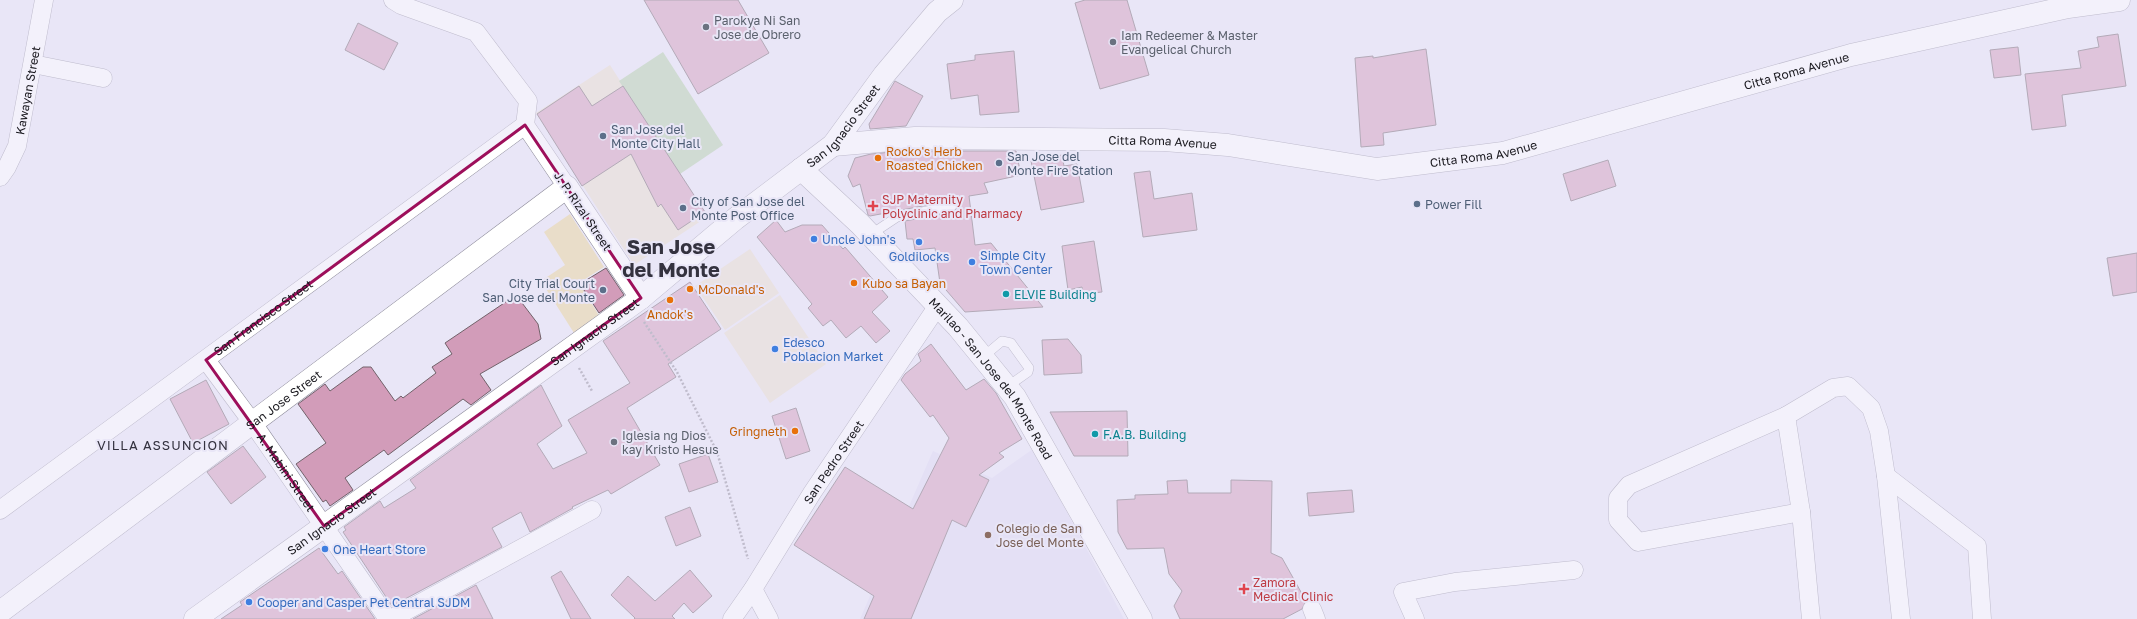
<svg xmlns="http://www.w3.org/2000/svg" width="2137" height="619" viewBox="0 0 2137 619" font-family="'Golos Text',sans-serif">
  <style>
    .commercial { fill: #e9ddc9 }
    .built { fill: #ddd9f1 }
    .green { fill: #b1cfa6 }
    .building { fill: #d29cb9; stroke: #72626a }
    .lines { fill: none; stroke-linecap: round; stroke-linejoin: round }
    .lane-casing { stroke: #8d8b9a; stroke-width: 10 }
    .street-casing { stroke: #8d8b9a; stroke-width: 19 }
    .secondary-casing { stroke: #8d8b9a; stroke-width: 23 }
    .path { stroke: #8e8b98; stroke-width: 2.5; stroke-dasharray: 2 2; stroke-linecap: butt }
    .lane { stroke: #fff; stroke-width: 9 }
    .street { stroke: #fff; stroke-width: 18 }
    .secondary { stroke: #fff; stroke-width: 22 }
    .marked { fill: none; stroke: #9d0f5b; stroke-width: 3; stroke-linejoin: round }
    .worship-dot { fill: #6b7280; stroke: #e9e6f7; stroke-width: 1.5 }
    .service-dot { fill: #5c6f8a; stroke: #e9e6f7; stroke-width: 1.5 }
    .food-dot { fill: #e8710a; stroke: #e9e6f7; stroke-width: 1.5 }
    .health-dot { fill: #e0444e; stroke: #e9e6f7; stroke-width: 1.5 }
    .shop-dot { fill: #3f7fe0; stroke: #e9e6f7; stroke-width: 1.5 }
    .culture-dot { fill: #0f9aa8; stroke: #e9e6f7; stroke-width: 1.5 }
    .education-dot { fill: #8d6e63; stroke: #e9e6f7; stroke-width: 1.5 }
    .labels { text-anchor: middle; dominant-baseline: central; stroke-width: 4; stroke-linejoin: round; paint-order: stroke }
    .worship-label { font-size: 12px; fill: #5b616d; stroke: #e9e6f7; text-anchor: start }
    .street-label { font-size: 12px; fill: #19181e; stroke: #e9e6f7 }
    .service-label { font-size: 12px; fill: #4e5e75; stroke: #e9e6f7; text-anchor: start }
    .food-label { font-size: 12px; fill: #c56008; stroke: #e9e6f7; text-anchor: start }
    .health-label { font-size: 12px; fill: #be3a42; stroke: #e9e6f7; text-anchor: start }
    .shop-label { font-size: 12px; fill: #366cbe; stroke: #e9e6f7; text-anchor: start }
    .culture-label { font-size: 12px; fill: #0d838f; stroke: #e9e6f7; text-anchor: start }
    .education-label { font-size: 12px; fill: #785e54; stroke: #e9e6f7; text-anchor: start }
    .neighbourhood-label { font-size: 13px; letter-spacing: 1px; fill: #34323f; stroke: #e9e6f7 }
    .town-label { font-size: 20px; font-weight: bold; fill: #34323f; stroke: #e9e6f7 }
  </style>
  <rect width="100%" height="100%" fill="#e9e6f7"/>
  <path class="commercial" d="M 610,65 L 707,217 L 634,265 L 536,113 Z
    M 570,214 L 604,267 L 579,283 L 600,317 L 574,333 L 541,281 L 565,265 L 544,232 Z
    M 750,249 L 779,293 L 725,330 L 695,286 Z
    M 780,295 L 826,364 L 770,403 L 724,333 Z"/>
  <path class="built" d="M 1033,449 L 1124,619 L 860,619 L 933,451 L 992,478 Z"/>
  <path class="green" d="M 663,52 L 723,145 L 680,174 L 619,81 Z"/>
  <path class="building" d="M 644,0 L 738,0 L 769,53 L 698,94 Z
    M 1085,0 L 1127,0 L 1149,75 L 1100,89 L 1075,3 Z
    M 358,23 L 398,43 L 384,70 L 345,50 Z
    M 2118,34 L 2126,86 L 2062,95 L 2066,126 L 2032,130 L 2025,74 L 2081,68 L 2078,51 L 2099,47 L 2097,37 Z
    M 2018,47 L 2021,75 L 1994,78 L 1990,50 Z
    M 1426,49 L 1436,125 L 1383,133 L 1384,145 L 1361,147 L 1355,58 L 1373,56 L 1373,58 Z
    M 1014,51 L 1019,112 L 980,115 L 978,95 L 951,99 L 947,64 L 975,60 L 975,55 Z
    M 895,81 L 923,96 L 906,126 L 870,129 L 869,124 Z
    M 579,86 L 592,106 L 623,86 L 705,212 L 678,230 L 661,204 L 658,207 L 631,154 L 582,186 L 537,114 Z
    M 918,151 L 1016,151 L 1021,175 L 984,183 L 988,193 L 969,196 L 975,245 L 991,243 L 1043,307 L 965,312 L 940,283 L 935,248 L 915,250 L 913,239 L 907,239 L 905,221 L 954,212 L 958,205 L 954,200 L 870,216 L 868,215 L 860,184 L 853,187 L 848,176 L 855,158 L 871,154 L 892,152 L 891,155 Z
    M 1062,155 L 1064,166 L 1077,164 L 1084,202 L 1041,210 L 1031,161 Z
    M 1608,160 L 1616,186 L 1571,201 L 1563,174 Z
    M 1150,171 L 1154,199 L 1192,193 L 1197,230 L 1143,237 L 1134,173 Z
    M 776,220 L 785,232 L 802,225 L 822,225 L 843,249 L 845,247 L 888,297 L 872,312 L 890,331 L 876,343 L 861,326 L 846,338 L 831,320 L 823,326 L 808,308 L 812,304 L 757,237 Z
    M 1094,241 L 1102,292 L 1083,294 L 1082,287 L 1068,290 L 1062,246 Z
    M 2137,253 L 2137,292 L 2113,296 L 2107,258 Z
    M 606,268 L 624,295 L 599,313 L 580,284 Z
    M 690,282 L 721,329 L 668,364 L 676,377 L 627,408 L 660,465 L 611,494 L 608,490 L 572,507 L 573,508 L 530,532 L 521,512 L 492,528 L 502,547 L 392,606 L 343,532 L 346,530 L 344,527 L 380,501 L 384,508 L 416,488 L 410,480 L 541,385 L 562,426 L 537,444 L 553,469 L 587,453 L 568,420 L 630,383 L 603,341 Z
    M 516,295 L 538,324 L 541,339 L 480,374 L 491,390 L 471,405 L 463,399 L 388,455 L 384,450 L 345,478 L 353,490 L 330,506 L 326,500 L 323,502 L 296,464 L 326,443 L 298,404 L 325,384 L 330,391 L 363,367 L 371,367 L 395,401 L 401,396 L 403,398 L 436,373 L 432,367 L 452,354 L 445,343 Z
    M 1068,339 L 1081,355 L 1082,373 L 1044,375 L 1042,340 Z
    M 931,344 L 966,390 L 984,379 L 996,393 L 1022,439 L 999,453 L 1004,457 L 979,475 L 989,480 L 966,527 L 952,520 L 911,619 L 864,619 L 874,596 L 794,545 L 845,467 L 913,509 L 949,438 L 933,415 L 930,417 L 901,380 L 905,374 L 921,361 L 918,354 Z
    M 206,380 L 229,424 L 193,443 L 170,399 Z
    M 796,408 L 810,451 L 786,459 L 772,416 Z
    M 1127,411 L 1128,456 L 1074,456 L 1050,412 Z
    M 243,446 L 266,477 L 231,504 L 207,472 Z
    M 708,454 L 718,482 L 689,492 L 679,464 Z
    M 1187,480 L 1188,493 L 1231,493 L 1231,480 L 1272,481 L 1271,553 L 1282,558 L 1306,601 L 1302,609 L 1283,619 L 1180,619 L 1174,606 L 1182,591 L 1169,574 L 1164,548 L 1127,549 L 1118,532 L 1117,500 L 1135,499 L 1135,495 L 1168,494 L 1167,481 Z
    M 1352,490 L 1354,512 L 1309,516 L 1307,493 Z
    M 690,507 L 701,536 L 676,546 L 665,517 Z
    M 319,548 L 338,574 L 342,571 L 375,619 L 221,619 L 242,605 L 240,602 Z
    M 690,570 L 712,596 L 693,613 L 684,603 L 672,616 L 675,619 L 634,619 L 635,618 L 611,595 L 628,576 L 655,601 Z
    M 561,571 L 591,619 L 571,619 L 551,577 Z
    M 476,585 L 493,619 L 413,619 Z"/>
  <g class="lines">
    <defs>
      <path id="lane" d="M 870,235 L 897,217 L 952,206
        M 983,357 L 1002,341 L 1011,343 L 1029,368 L 1028,372 L 1007,387"/>
      <g id="street">
        <path d="M 393,0 L 401,5 L 476,32 L 528,101 L 525,125"/>
        <path d="M 33,64 L 103,78"/>
        <path d="M 525,125 L 567,187"/>
        <path id="s1" d="M 0,177 L 7,167 L 17,146 L 44,0"/>
        <path id="s2" d="M 206,360 L 252,422 L 388,619"/>
        <path d="M 1786,416 L 1801,512 L 1811,619"/>
        <path d="M 1886,476 L 1977,546 L 1982,619"/>
        <path id="s3" d="M 0,510 L 525,125"/>
        <path d="M 1801,512 L 1638,542 L 1618,520 L 1618,498 L 1629,485 L 1786,416 L 1833,388 L 1848,386 L 1871,408 L 1879,431 L 1886,476 L 1901,619"/>
        <path d="M 753,589 L 769,619"/>
        <path d="M 1312,609 L 1316,619"/>
        <path d="M 391,619 L 592,510"/>
        <path id="s4" d="M 732,619 L 753,589 L 812,493 L 937,307"/>
        <path d="M 1415,619 L 1403,592 L 1455,582 L 1574,570"/>
      </g>
      <g id="secondary">
        <path id="s5" d="M 833,145 L 915,138 L 1164,140 L 1228,145 L 1377,169 L 1503,153 L 1851,55 L 2068,7 L 2119,0"/>
        <path id="s6" d="M 801,169 L 860,224 L 958,327 L 1015,397 L 1141,619"/>
        <path id="s7" d="M 0,612 L 567,187 L 641,298"/>
        <path id="s8" d="M 195,619 L 641,298 L 735,219 L 833,145 L 884,75 L 937,12 L 952,0"/>
      </g>
    </defs>
    <use href="#lane" class="lane-casing"/>
    <use href="#street" class="street-casing"/>
    <use href="#secondary" class="secondary-casing"/>
    <path class="path" d="M 644,322 L 677,372 L 717,452 L 748,559
      M 579,368 L 592,391"/>
    <use href="#lane" class="lane"/>
    <use href="#street" class="street"/>
    <use href="#secondary" class="secondary"/>
  </g>
  <path d="M0 0H2137V619H0ZM 525,125 L 641,298 L 324,526 L 206,360 Z" fill="#e9e6f7" fill-opacity=".55" fill-rule="evenodd"/>
  <path class="marked" d="M 525,125 L 641,298 L 324,526 L 206,360 Z"/>
  <g class="worship-dot">
    <circle cx="706" cy="27" r="4"/>
    <circle cx="1113" cy="42" r="4"/>
    <circle cx="614" cy="442" r="4"/>
  </g>
  <g class="service-dot">
    <circle cx="603" cy="136" r="4"/>
    <circle cx="999" cy="163" r="4"/>
    <circle cx="1417" cy="204" r="4"/>
    <circle cx="683" cy="208" r="4"/>
    <circle cx="603" cy="290" r="4"/>
  </g>
  <g class="food-dot">
    <circle cx="878" cy="158" r="4"/>
    <circle cx="854" cy="283" r="4"/>
    <circle cx="690" cy="289" r="4"/>
    <circle cx="670" cy="300" r="4"/>
    <circle cx="795" cy="431" r="4"/>
  </g>
  <g class="health-dot">
    <path d="M871 200h4v4h4v4h-4v4h-4v-4h-4v-4h4z"/>
    <path d="M1242 583h4v4h4v4h-4v4h-4v-4h-4v-4h4z"/>
  </g>
  <g class="shop-dot">
    <circle cx="814" cy="239" r="4"/>
    <circle cx="919" cy="242" r="4"/>
    <circle cx="972" cy="262" r="4"/>
    <circle cx="775" cy="349" r="4"/>
    <circle cx="325" cy="549" r="4"/>
    <circle cx="249" cy="602" r="4"/>
  </g>
  <g class="culture-dot">
    <circle cx="1006" cy="294" r="4"/>
    <circle cx="1095" cy="434" r="4"/>
  </g>
  <circle class="education-dot" cx="988" cy="535" r="4"/>
  <g class="labels">
    <g class="worship-label">
      <text x="714" y="20">Parokya Ni San<tspan x="714" dy="14">Jose de Obrero</tspan></text>
      <text x="1121" y="35">Iam Redeemer &amp; Master<tspan x="1121" dy="14">Evangelical Church</tspan></text>
      <text x="622" y="435">Iglesia ng Dios<tspan x="622" dy="14">kay Kristo Hesus</tspan></text>
    </g>
    <g class="street-label">
      <text stroke="none"><textPath href="#s5" startOffset="978">Citta Roma Avenue</textPath></text>
      <text stroke="none"><textPath href="#s1" startOffset="92">Kawayan Street</textPath></text>
      <text stroke="none"><textPath href="#s8" startOffset="816">San Ignacio Street</textPath></text>
      <text stroke="none"><textPath href="#s5" startOffset="330">Citta Roma Avenue</textPath></text>
      <text stroke="none"><textPath href="#s5" startOffset="654">Citta Roma Avenue</textPath></text>
      <text transform="translate(583 211) rotate(56)">J. P. Rizal Street</text>
      <text stroke="none"><textPath href="#s3" startOffset="326">San Francisco Street</textPath></text>
      <text stroke="none"><textPath href="#s8" startOffset="492">San Ignacio Street</textPath></text>
      <text stroke="none"><textPath href="#s6" startOffset="284">Marilao - San Jose del Monte Road</textPath></text>
      <text stroke="none"><textPath href="#s7" startOffset="354">San Jose Street</textPath></text>
      <text stroke="none"><textPath href="#s4" startOffset="187">San Pedro Street</textPath></text>
      <text stroke="none"><textPath href="#s2" startOffset="138">A. Mabini Street</textPath></text>
      <text stroke="none"><textPath href="#s8" startOffset="168">San Ignacio Street</textPath></text>
    </g>
    <g class="service-label">
      <text x="611" y="129">San Jose del<tspan x="611" dy="14">Monte City Hall</tspan></text>
      <text x="1007" y="156">San Jose del<tspan x="1007" dy="14">Monte Fire Station</tspan></text>
      <text x="691" y="201">City of San Jose del<tspan x="691" dy="14">Monte Post Office</tspan></text>
      <text x="1425" y="204">Power Fill</text>
      <text x="595" y="283" text-anchor="end">City Trial Court<tspan x="595" dy="14">San Jose del Monte</tspan></text>
    </g>
    <g class="food-label">
      <text x="886" y="151">Rocko's Herb<tspan x="886" dy="14">Roasted Chicken</tspan></text>
      <text x="862" y="283">Kubo sa Bayan</text>
      <text x="698" y="289">McDonald's</text>
      <text x="670" y="314" text-anchor="middle">Andok's</text>
      <text x="787" y="431" text-anchor="end">Gringneth</text>
    </g>
    <g class="health-label">
      <text x="882" y="199">SJP Maternity<tspan x="882" dy="14">Polyclinic and Pharmacy</tspan></text>
      <text x="1253" y="582">Zamora<tspan x="1253" dy="14">Medical Clinic</tspan></text>
    </g>
    <g class="shop-label">
      <text x="822" y="239">Uncle John's</text>
      <text x="980" y="255">Simple City<tspan x="980" dy="14">Town Center</tspan></text>
      <text x="919" y="256" text-anchor="middle">Goldilocks</text>
      <text x="783" y="342">Edesco<tspan x="783" dy="14">Poblacion Market</tspan></text>
      <text x="333" y="549">One Heart Store</text>
      <text x="257" y="602">Cooper and Casper Pet Central SJDM</text>
    </g>
    <g class="culture-label">
      <text x="1014" y="294">ELVIE Building</text>
      <text x="1103" y="434">F.A.B. Building</text>
    </g>
    <g class="education-label">
      <text x="996" y="528">Colegio de San<tspan x="996" dy="14">Jose del Monte</tspan></text>
    </g>
    <g class="neighbourhood-label">
      <text x="163" y="445">VILLA ASSUNCION</text>
    </g>
    <g class="town-label">
      <text x="671" y="246">San Jose<tspan x="671" dy="23">del Monte</tspan></text>
    </g>
  </g>
</svg>
